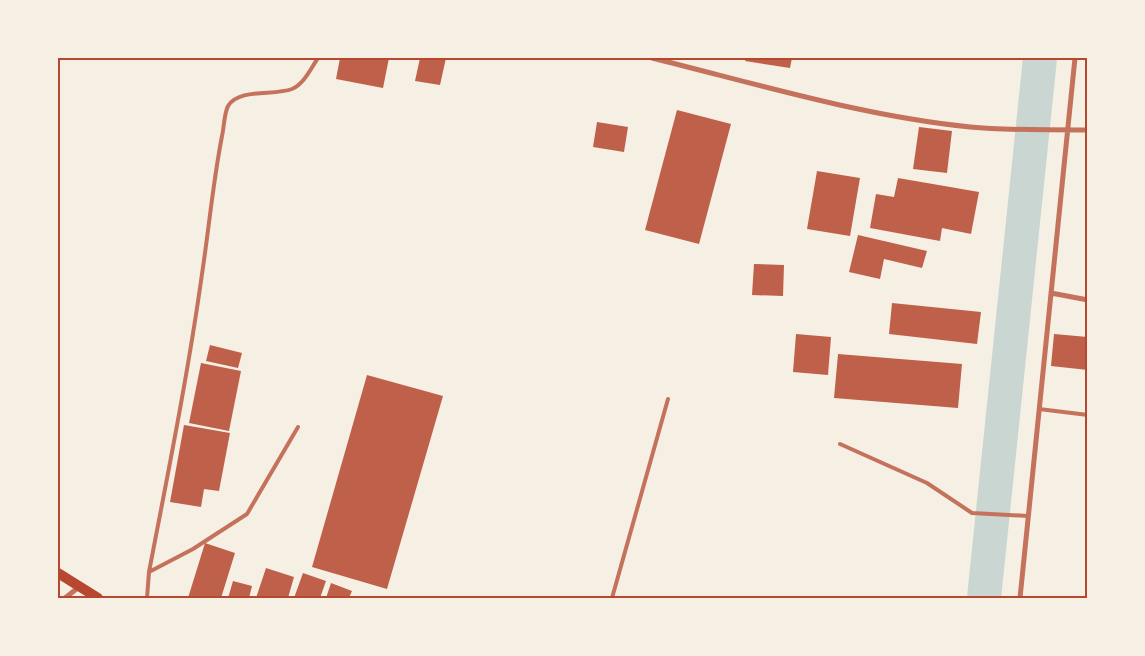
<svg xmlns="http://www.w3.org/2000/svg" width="1145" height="656" viewBox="0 0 1145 656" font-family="Overpass,sans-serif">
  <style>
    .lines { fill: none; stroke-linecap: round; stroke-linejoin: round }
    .canal { stroke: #c9d6d2; stroke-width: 34 }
    .building { fill: #bf614a }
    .service { stroke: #c5725c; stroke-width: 4 }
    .minor { stroke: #c5725c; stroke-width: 5 }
    .secondary { stroke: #b5482f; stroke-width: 10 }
    .neatline { fill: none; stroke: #b5482f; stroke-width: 2 }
  </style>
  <rect width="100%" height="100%" fill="#f6efe4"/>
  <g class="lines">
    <path class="canal" d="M 984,598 L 1040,58"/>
  </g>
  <path class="building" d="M 340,58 L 389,58 L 383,88 L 336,79 Z
    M 420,58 L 446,58 L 440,85 L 415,81 Z
    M 746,58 L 792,58 L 790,68 L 745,61 Z
    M 677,110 L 731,124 L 699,244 L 645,230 Z
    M 597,122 L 628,127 L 624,152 L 593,147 Z
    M 919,127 L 952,131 L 947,173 L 913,169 Z
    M 817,171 L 860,178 L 850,236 L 807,229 Z
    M 898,178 L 979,192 L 971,234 L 942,228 L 940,241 L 870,228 L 876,194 L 894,197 Z
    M 858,235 L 927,251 L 922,268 L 884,259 L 880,279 L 849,272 Z
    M 754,264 L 784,265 L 783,296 L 752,295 Z
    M 892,303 L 981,312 L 977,344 L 889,334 Z
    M 796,334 L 831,337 L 828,375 L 793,372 Z
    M 1054,334 L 1088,337 L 1088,370 L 1051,366 Z
    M 210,345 L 242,353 L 238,368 L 206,361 Z
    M 838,354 L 962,364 L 958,408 L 834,398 Z
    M 201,363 L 241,371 L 229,431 L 189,423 Z
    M 367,375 L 443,396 L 387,589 L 312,567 Z
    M 184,425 L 230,433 L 219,491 L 204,489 L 201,507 L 170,502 Z
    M 205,543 L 235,553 L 221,598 L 188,598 Z
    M 266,568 L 294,577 L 288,598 L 256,598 Z
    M 303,573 L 326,581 L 320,598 L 294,598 Z
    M 233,581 L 252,586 L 249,598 L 228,598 Z
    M 331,583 L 352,591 L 349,598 L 326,598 Z"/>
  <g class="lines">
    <path class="service" d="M 1039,409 L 1088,415
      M 840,444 L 927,483 L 972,513 L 1028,516
      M 149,572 L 193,549 L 247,514 L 298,427
      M 147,598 L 149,572 C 168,473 188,374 202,274 C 209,228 213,182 222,136 C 224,128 224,114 228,106 C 239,88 274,96 292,89 C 304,84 311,68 318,58
      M 612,598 L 668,399"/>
    <path class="minor" d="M 652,58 C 757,84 862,116 970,127 C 1009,131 1048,129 1088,130
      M 1051,293 L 1088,300
      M 65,598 L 79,587
      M 1020,598 L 1075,58"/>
    <path class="secondary" d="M 58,573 L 98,598"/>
  </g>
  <rect width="1145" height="656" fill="none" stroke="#f6efe4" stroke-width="118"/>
  <rect x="59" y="59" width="1027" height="538" class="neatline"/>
</svg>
